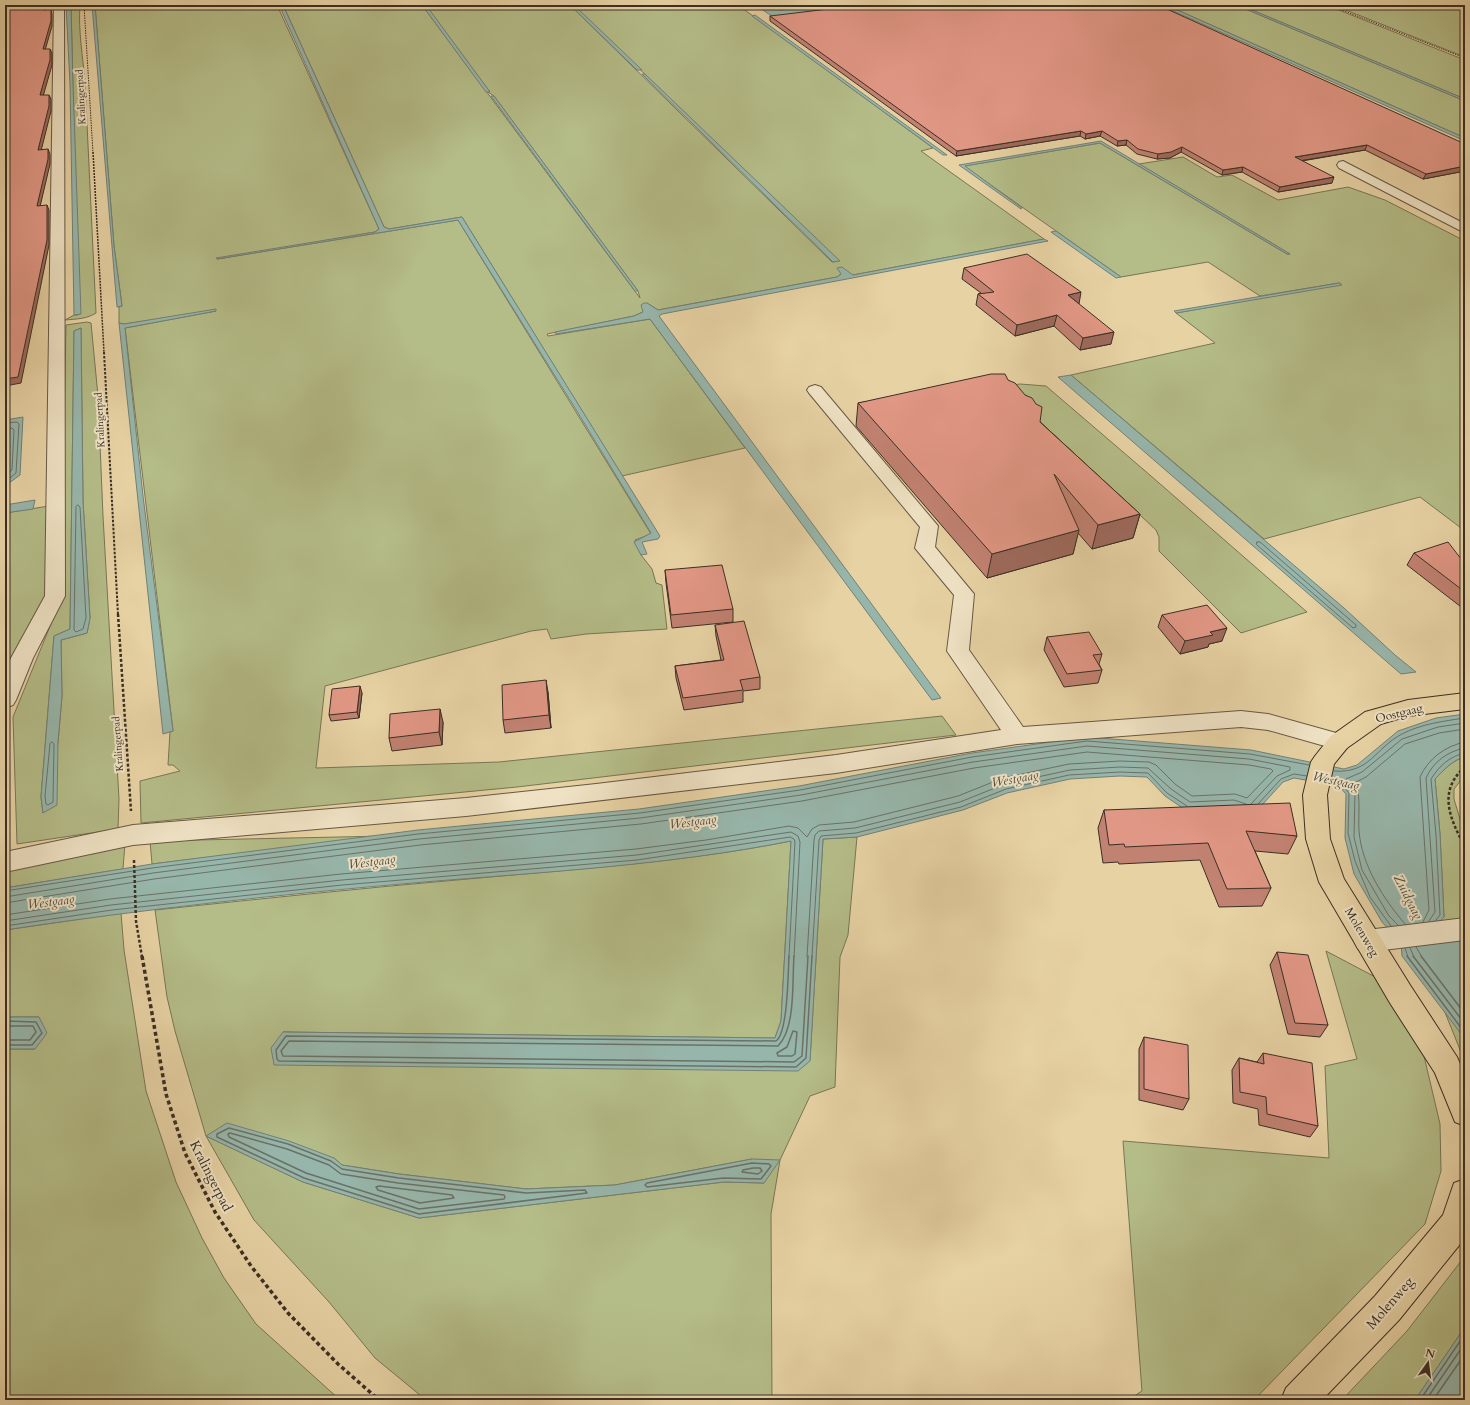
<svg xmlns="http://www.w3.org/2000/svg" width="1470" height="1405" viewBox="0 0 1470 1405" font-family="Cardo,serif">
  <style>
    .green { fill: #b4bc87; stroke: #787656; fill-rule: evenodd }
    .water { fill: #97b6ab; stroke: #738075 }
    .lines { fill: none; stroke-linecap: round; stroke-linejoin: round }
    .shore-far1 { stroke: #6a7268; stroke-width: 1 }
    .shore { stroke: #6a7268; stroke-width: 1.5 }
    .minor-casing { stroke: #675844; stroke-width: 2 }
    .major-casing { stroke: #3c2f24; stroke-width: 2 }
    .path-far4 { stroke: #3c2f24; stroke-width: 1; stroke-dasharray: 1.5 1; stroke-linecap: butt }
    .path-far3 { stroke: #3c2f24; stroke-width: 1.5; stroke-dasharray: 2 1; stroke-linecap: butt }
    .path-far2 { stroke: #3c2f24; stroke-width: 2; stroke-dasharray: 2.5 1.5; stroke-linecap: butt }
    .path-far1 { stroke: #3c2f24; stroke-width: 2.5; stroke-dasharray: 3 2; stroke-linecap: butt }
    .path { stroke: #3c2f24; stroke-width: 3.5; stroke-dasharray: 4 3; stroke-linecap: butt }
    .minor { fill: #efe2c4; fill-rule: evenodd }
    .major { fill: #e7d2a4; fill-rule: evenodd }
    .wall { fill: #c28272; stroke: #3c2f24 }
    .shaded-wall { fill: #9e6a5d; stroke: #3c2f24 }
    .building { fill: #e19785; stroke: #3c2f24 }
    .labels { text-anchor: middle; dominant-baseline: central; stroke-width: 4; stroke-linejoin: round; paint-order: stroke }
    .far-street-label { font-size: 10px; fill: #3c2f24; stroke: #efe2c4 }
    .street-label { font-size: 12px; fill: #3c2f24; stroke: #efe2c4 }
    .water-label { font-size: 13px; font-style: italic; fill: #4e4a3f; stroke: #efe2c4 }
    .near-street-label { font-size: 14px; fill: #3c2f24; stroke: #efe2c4 }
  </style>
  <rect width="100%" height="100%" fill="#e7d2a4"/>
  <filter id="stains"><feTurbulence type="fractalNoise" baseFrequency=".005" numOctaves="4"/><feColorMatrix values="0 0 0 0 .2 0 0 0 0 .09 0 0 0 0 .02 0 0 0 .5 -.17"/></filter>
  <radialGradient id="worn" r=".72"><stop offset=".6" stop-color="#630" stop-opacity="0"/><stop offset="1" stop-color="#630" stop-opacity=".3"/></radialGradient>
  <path class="green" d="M 71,5 L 80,5 C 78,31 83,57 85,82 L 96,313 C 87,319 76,319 65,320 L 74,315 L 78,315 Z
    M 95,5 L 277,5 L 379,229 L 375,232 L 217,259 L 458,220 L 651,534 L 635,540 L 641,555 L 652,569 L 656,583 L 662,585 L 667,629 L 586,634 L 551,639 L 547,629 L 531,631 L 325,686 L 316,768 L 499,762 L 942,716 L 956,735 L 517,787 L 141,823 L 140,781 L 180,771 L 173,765 L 168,765 L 170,732 L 173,731 L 125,328 L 216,311 L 124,324 L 119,323 L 119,307 L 122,306 L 114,246 Z
    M 283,5 L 422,5 L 640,298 L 638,291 L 494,96 L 488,92 L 490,92 L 425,5 L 570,5 L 832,262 L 839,261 L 573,5 L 738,5 L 933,148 L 921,151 L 1044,239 L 853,275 L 841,274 L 837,277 L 658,310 L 647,303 L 643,312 L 634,316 L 547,334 L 548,336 L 650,319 L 745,448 L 622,476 L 462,217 L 389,229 L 384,227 Z
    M 1166,5 L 1236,5 L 1465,101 L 1465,138 Z
    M 1240,5 L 1326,5 L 1465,60 L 1465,99 Z
    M 1333,5 L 1465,5 L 1465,57 Z
    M 1100,143 L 1287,254 L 1290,254 L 1139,164 L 1183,157 L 1217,177 L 1232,175 L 1278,200 L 1348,187 L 1385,200 L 1465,241 L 1465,531 L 1420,497 L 1264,539 L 1071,375 L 1215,343 L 1176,313 L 1341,284 L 1339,283 L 1260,296 L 1208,262 L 1121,277 L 964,166 Z
    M 87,322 L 91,323 L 98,396 L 103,516 L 119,799 L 118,829 L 17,844 L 13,717 L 64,592 L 64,439 L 66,325 ZM 81,328 L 83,501 L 90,618 L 87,633 L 61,640 L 62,696 L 58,742 L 43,813 L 41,797 L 54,636 L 70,629 L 74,331 Z
    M 1020,384 L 1046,386 L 1151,476 L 1307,612 L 1241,633 L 1159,551 L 1159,537 L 1156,530 L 1002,386 Z
    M 49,506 L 45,604 L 5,670 L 5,513 Z
    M 1465,757 L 1465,775 L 1454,789 L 1454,799 L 1465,836 L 1465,923 L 1437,924 L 1444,917 L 1440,834 L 1435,779 C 1444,770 1452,760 1465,757 Z
    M 386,836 L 152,864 L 150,841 Z
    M 857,837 L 848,935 L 840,957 L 835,1087 L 810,1096 L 780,1160 L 771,1214 L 772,1400 L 426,1400 L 375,1358 L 329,1302 L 254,1220 L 206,1136 L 175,1031 L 167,997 L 155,910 C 259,899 364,888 468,879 C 576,869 685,862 791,841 L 781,1021 L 775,1038 L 283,1032 L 810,1060 L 823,839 ZM 206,1136 L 334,1158 L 342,1165 L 399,1174 L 526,1189 L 615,1185 L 752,1159 L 764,1183 L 724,1182 L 419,1218 L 303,1182 Z
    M 125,843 L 123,869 L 5,888 L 5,866 Z
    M 121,913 L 124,950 L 146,1091 L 176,1182 L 202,1238 L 224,1278 L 256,1324 L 340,1400 L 5,1400 L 5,1049 L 35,1049 L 39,1017 L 5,1017 L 5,930 Z
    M 1326,951 L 1381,980 L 1424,1056 L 1440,1124 L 1441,1171 L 1425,1224 L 1254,1400 L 1128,1400 L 1142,1391 L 1123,1141 L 1329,1158 L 1325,1066 L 1357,1059 Z
    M 1444,1010 L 1465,1039 L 1465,1062 Z
    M 1465,1256 L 1465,1327 L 1415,1400 L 1342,1400 L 1407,1331 Z"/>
  <path class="water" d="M 66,5 L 71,5 L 73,84 L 81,314 L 74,315 L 70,84 Z
    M 92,5 L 95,5 L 114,246 L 122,306 L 117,307 Z
    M 279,5 L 283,5 L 384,227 L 389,229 L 462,217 L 660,536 L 658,539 L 642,542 L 647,554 L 641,555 L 634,542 L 651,533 L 575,408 L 458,220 L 217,259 L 216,258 L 375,232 L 379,229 Z
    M 422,5 L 426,5 L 490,92 L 486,92 Z
    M 570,5 L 574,5 L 642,70 L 637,70 Z
    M 756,5 L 863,5 L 777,20 Z
    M 1160,5 L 1166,5 L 1465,138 L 1465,141 Z
    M 1236,5 L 1240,5 L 1465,99 L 1465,101 Z
    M 755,15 L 947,155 L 943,155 L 752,16 Z
    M 642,74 L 645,74 L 840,261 L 833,262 Z
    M 491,96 L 494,96 L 638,291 L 635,291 Z
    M 1101,141 L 1290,254 L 1287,254 L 1100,143 L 965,166 L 1022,208 L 1021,209 L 959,165 Z
    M 1056,231 L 1121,277 L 1116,278 L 1051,232 Z
    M 1044,239 L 1048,241 L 662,314 L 659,316 L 941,698 L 932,700 L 650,319 L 556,334 L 555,332 L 634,316 L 643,312 L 641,305 L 644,303 L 647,303 L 658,310 L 837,277 L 841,274 L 837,268 L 842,267 L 853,275 Z
    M 1339,283 L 1342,285 L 1176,313 L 1174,311 Z
    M 216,309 L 216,311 L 125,328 L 143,496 L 173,731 L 163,734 L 119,323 L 124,324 Z
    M 81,328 L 83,501 L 90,618 L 87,633 L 61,640 L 62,696 L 58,742 L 57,805 L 43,813 L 41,797 L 54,636 L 70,629 L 74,331 Z
    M 1071,375 L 1344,608 L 1395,655 L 1416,672 L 1401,674 L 1058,377 Z
    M 23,417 L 20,475 L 5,486 L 5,420 Z
    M 35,500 L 33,509 L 5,513 L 5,505 Z
    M 1465,714 L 1465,757 C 1452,760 1444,770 1435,779 L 1440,834 L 1444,917 L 1437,924 L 1465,939 L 1465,1039 L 1402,956 L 1401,943 L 1382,922 L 1354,874 L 1345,838 L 1346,794 L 1339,786 L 1294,778 L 1283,782 L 1252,816 L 1187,811 L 1165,796 L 1147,777 L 1120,776 L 1070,779 L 1007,793 L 963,810 L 857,837 L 823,839 L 810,1061 L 798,1071 L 274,1065 L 271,1048 L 283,1032 L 775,1038 L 781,1021 L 791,841 C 670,865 546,872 424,882 C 284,894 144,909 5,930 L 5,888 L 152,864 L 418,830 L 639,809 L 799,786 L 972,753 L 1087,737 L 1251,750 L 1344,769 L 1357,765 L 1398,731 L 1436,718 Z
    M 5,1017 L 39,1017 L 47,1033 L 35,1049 L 5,1049 Z
    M 227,1123 L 289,1141 L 334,1158 L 342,1165 L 399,1174 L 526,1189 L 615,1185 L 752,1159 L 780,1160 L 764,1183 L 724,1182 L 419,1218 L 303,1182 L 206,1136 Z
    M 1465,1327 L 1465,1400 L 1415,1400 Z"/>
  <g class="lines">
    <path class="shore-far1" d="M 771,5 L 780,10 L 824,5
      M 5,423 L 17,422 L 19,424 L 16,473 L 5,482
      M 5,429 L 12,428 L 14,430 L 12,470 L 5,476
      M 78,505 L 80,507 L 86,618 L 83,629 L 76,632 L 74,630 L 76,507 Z
      M 1257,542 L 1260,542 L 1356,625 L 1356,627 L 1353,628 L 1257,545 Z
      M 52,742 L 54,744 L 53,802 L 48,805 L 46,804 L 45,796 L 50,744 Z
      M 1334,771 C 1370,774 1375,748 1402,734 C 1421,724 1444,721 1465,718
      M 1331,781 L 1341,783 L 1349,793 L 1348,833 L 1355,861 L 1370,897 L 1391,926
      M 1258,804 L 1281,779 L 1294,774 L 1307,776
      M 5,891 L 152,868 L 418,834 L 640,813 L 800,790 L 972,757 L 1087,741 L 1250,754 L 1309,765
      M 5,897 L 153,873 L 419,839 L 640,818 L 801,795 L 973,762 L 1087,746 L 1249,759 L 1290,767 L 1290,770 L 1277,776 L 1251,804
      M 5,903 L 154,879 L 420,845 L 641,824 L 802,801 L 974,768 L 1087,752 L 1249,765 L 1271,769 L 1273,771 L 1247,798 L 1235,794 L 1192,796 L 1175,784 L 1156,765 L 1149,762 L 1120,761 L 1069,764 L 1003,778 L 958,796 L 854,822 L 819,825 L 812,829 L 807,837 L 798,828 L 789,826 L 706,840 L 636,849 L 341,874 L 110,899 L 5,915
      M 5,921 L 111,905 L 342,880 L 637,855 L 791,832 L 798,836 L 800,842 L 794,957
      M 1429,921 L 1435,912 L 1426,778 C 1433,762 1448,751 1465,748
      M 1435,921 L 1440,915 L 1436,835 L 1431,779 C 1439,766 1450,756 1465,753
      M 1423,922 L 1429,910 L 1420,777 C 1428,759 1445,746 1465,742
      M 1405,924 C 1383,898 1362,866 1359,831 C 1358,814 1361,799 1356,782 L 1366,777 L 1405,744 L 1439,733 L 1465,729
      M 1398,925 L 1389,916 L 1362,870 L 1354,837 L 1355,793 L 1346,779 L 1362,772 L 1402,739 L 1438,727 L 1465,723
      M 5,926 L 112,910 L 342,885 L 637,860 L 790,837 L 794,839 L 795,842 L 789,957
      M 1416,947 L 1422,957
      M 1405,948 L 1408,957
      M 1410,948 L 1414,957
      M 807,957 L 814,840 L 815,835 L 819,831 L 855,828 L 960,802 L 1005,784 L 1070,770 L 1120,767 L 1148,768 L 1171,789 L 1190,802 L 1234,800 L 1246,804
      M 812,957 L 819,840 L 821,836 L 856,833 L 961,807 L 1006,789 L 1069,775 L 1120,772 L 1148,773 L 1167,793 L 1187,806"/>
    <path class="shore" d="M 789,956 C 788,972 788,1033 776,1041 L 286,1036 L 276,1050 L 277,1059 L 279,1061 L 796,1067 L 806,1058 L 812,956
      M 794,956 C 792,981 796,1028 778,1046 L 289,1041 L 281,1051 L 283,1056 L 794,1062 L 802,1056 L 808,956
      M 1407,956 L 1465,1033
      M 1413,956 L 1465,1024
      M 1421,956 L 1465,1014
      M 5,1021 L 36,1022 L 42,1033 L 32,1045 L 5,1045
      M 5,1026 L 33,1026 L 36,1032 L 30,1040 L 5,1040
      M 793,1031 L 797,1032 L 795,1054 L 792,1056 L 778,1056 L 777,1053 L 787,1047 Z
      M 229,1128 L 288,1144 L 331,1161 L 342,1169 L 399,1178 L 526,1193 L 585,1190 L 587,1193 L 419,1214 L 304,1178 L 217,1137 L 217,1134 Z
      M 230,1133 L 287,1149 L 329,1165 L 341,1174 L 398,1183 L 504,1195 L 505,1197 L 504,1199 L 419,1209 L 306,1173 L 229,1137 L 228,1134 Z
      M 752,1163 L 769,1164 L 771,1166 L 761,1179 L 723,1178 L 647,1187 L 645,1185 L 647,1183 Z
      M 753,1168 L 760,1168 L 762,1171 L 758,1174 L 742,1172 L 743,1170 Z
      M 379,1186 L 452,1195 L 454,1198 L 420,1203 L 378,1190 L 376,1187 Z
      M 1420,1400 L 1465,1334
      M 1426,1400 L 1465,1343
      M 1433,1400 L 1465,1354"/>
    <defs>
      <path id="minor" d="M 54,5 L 64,5 L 65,596 L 33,658 L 16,700 L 13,705 L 5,708 L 5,673 L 11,658 L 45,596 Z
        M 1343,161 L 1465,224 L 1465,233 L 1339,168 L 1337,165 L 1339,162 Z
        M 815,385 L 821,387 L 938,526 L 935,547 L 974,594 L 969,650 L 1023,727 L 1241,711 L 1268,714 L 1347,736 L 1350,742 L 1347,748 L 1339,750 L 1268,730 L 1241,727 L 1017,744 L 836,773 L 466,816 L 133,845 L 5,872 L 5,852 L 133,825 L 466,798 L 596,784 L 836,755 L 1001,730 L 947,651 L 954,595 L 915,548 L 920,527 L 809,393 L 807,390 L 809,387 Z
        M 1465,918 L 1465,940 L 1367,952 L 1358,949 L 1354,941 L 1358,933 L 1367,930 Z"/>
      <path id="major" d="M 1465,693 L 1465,709 L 1408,716 L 1381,724 L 1347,748 L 1334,764 L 1327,795 L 1330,839 L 1344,879 L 1410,985 L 1457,1057 L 1465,1075 L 1465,1126 L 1455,1122 L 1435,1073 L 1390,1003 L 1319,882 L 1306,839 L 1303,795 L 1311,762 L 1315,756 L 1331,736 L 1365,712 L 1408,700 Z
        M 1465,1179 L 1465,1238 L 1399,1320 L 1322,1400 L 1281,1400 L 1286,1388 L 1375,1296 L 1443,1215 L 1454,1183 Z"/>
    </defs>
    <use href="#minor" class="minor-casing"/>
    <use href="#major" class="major-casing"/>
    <path class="path-far4" d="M 84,5 L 93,153
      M 1329,5 L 1465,58"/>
    <path class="path-far3" d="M 93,152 L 104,353"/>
    <path class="path-far2" d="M 104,352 L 118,615"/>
    <path class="path-far1" d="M 118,614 L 131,811
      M 1465,767 C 1437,791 1450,819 1465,847
      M 134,860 L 136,921 L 142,957"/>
    <path class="path" d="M 142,956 L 166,1094 L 185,1153 L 215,1212 L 251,1266 L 288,1313 L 338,1364 L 379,1400"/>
    <use href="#minor" class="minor"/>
    <use href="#major" class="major"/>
  </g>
  <path class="wall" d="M 770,16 L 1465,144 L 1465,171 L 1423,179 L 1365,150 L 1302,161 L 1332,183 L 1278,192 L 1242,172 L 1222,175 L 1181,152 L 1170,158 L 1157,159 L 1137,154 L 1126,145 L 1117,146 L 1100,136 L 1085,139 L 1080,136 L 956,156 L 770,21 Z
    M 964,268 L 1078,304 L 1111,344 L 1080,350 L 1054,326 L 1015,336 L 976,305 L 978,294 L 981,293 L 962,279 Z
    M 1008,380 L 1040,422 L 1140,514 L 1133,538 L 1092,549 L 1078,533 L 1073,554 L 987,578 L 856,426 L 858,403 Z
    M 1414,553 L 1465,564 L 1465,610 L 1407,565 Z
    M 665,570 L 733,609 L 733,622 L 672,628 L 666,583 Z
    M 1162,615 L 1222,641 L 1209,644 L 1208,647 L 1180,654 L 1158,627 Z
    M 715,625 L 760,677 L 760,689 L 743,691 L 743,702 L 684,710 L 676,678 L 675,666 L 721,660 L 716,636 Z
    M 1047,637 L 1102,654 L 1099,664 L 1102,670 L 1098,683 L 1064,687 L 1044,650 Z
    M 548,692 L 551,728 L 505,733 L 503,720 Z
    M 362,693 L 359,718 L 331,721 L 329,715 Z
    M 443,722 L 442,745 L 392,751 L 389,738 Z
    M 1104,810 L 1297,836 L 1288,854 L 1255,851 L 1271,888 L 1262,906 L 1219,907 L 1200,860 L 1119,864 L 1118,862 L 1103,863 L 1098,828 Z
    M 1277,952 L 1328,1025 L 1320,1037 L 1288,1034 L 1270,965 Z
    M 1144,1037 L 1189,1099 L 1183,1110 L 1139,1100 L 1139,1049 Z
    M 1263,1053 L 1318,1126 L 1310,1137 L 1259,1125 L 1258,1109 L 1233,1103 L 1232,1070 L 1239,1058 L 1257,1062 Z"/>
  <path class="shaded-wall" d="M 46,5 L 49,5 L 46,14 L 44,10 Z
    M 51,9 L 52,14 L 52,26 L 44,54 L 43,49 Z
    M 50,49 L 52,53 L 52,65 L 42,100 L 40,95 Z
    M 49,95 L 51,99 L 51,111 L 40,155 L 38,150 Z
    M 1081,131 L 1080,136 L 956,156 L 957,151 Z
    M 1102,131 L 1100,136 L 1085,139 L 1086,134 Z
    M 1127,140 L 1126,145 L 1117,146 L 1118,141 Z
    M 1367,145 L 1365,150 L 1293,162 L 1295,157 Z
    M 1182,147 L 1181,152 L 1170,158 L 1157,159 L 1158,154 Z
    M 48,149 L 50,154 L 50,164 L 39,211 L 37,206 Z
    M 1465,166 L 1465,171 L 1423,179 L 1426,174 Z
    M 1243,167 L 1242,172 L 1222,175 L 1223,170 Z
    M 1334,177 L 1332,183 L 1278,192 L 1280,187 Z
    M 47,205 L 49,210 L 49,245 L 21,383 L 5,386 L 5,379 Z
    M 1081,292 L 1079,304 L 1068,295 Z
    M 1057,315 L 1054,326 L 1015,336 L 1017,325 Z
    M 1114,332 L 1111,344 L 1080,350 L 1083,338 Z
    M 1140,514 L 1133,538 L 1092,549 L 1098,525 Z
    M 1079,530 L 1073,554 L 987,578 L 992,554 Z
    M 1227,628 L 1222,641 L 1209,644 L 1208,647 L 1180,654 L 1185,641 L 1210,632 Z
    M 546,680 L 548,692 L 551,728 L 549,715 Z
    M 360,686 L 362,693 L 359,718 L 357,712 Z
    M 440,709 L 443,722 L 442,745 L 439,732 Z"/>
  <path class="building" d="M 5,5 L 46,5 L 44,10 L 51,9 L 51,21 L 43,49 L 50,49 L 50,60 L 40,95 L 49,95 L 49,106 L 38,150 L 48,149 L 48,159 L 37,206 L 47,205 L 47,240 L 18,377 L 5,379 Z
    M 862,5 L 1158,5 L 1465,144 L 1465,166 L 1426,174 L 1367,145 L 1295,157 L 1334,177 L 1280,187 L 1243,167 L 1223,170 L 1182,147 L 1171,152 L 1158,154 L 1138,149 L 1127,140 L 1118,141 L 1102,131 L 1086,134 L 1081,131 L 957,151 L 770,16 Z
    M 1027,254 L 1081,292 L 1068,295 L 1114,332 L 1083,338 L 1057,315 L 1017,325 L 978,294 L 994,292 L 964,268 Z
    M 991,374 L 1005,374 L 1008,380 L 1015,383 L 1025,395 L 1032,398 L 1036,404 L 1042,407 L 1040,422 L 1140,514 L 1098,525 L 1054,474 L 1079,530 L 992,554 L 858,403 Z
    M 1448,542 L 1465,564 L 1465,592 L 1414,553 Z
    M 722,565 L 733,609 L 671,615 L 665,570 Z
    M 1207,605 L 1227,628 L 1210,632 L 1213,635 L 1185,641 L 1162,615 Z
    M 744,621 L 760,677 L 740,680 L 743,690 L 683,698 L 675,666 L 724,660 L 715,625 Z
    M 1089,632 L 1102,654 L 1093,655 L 1102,670 L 1067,674 L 1047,637 Z
    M 546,680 L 549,715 L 503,720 L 502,685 Z
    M 360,686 L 357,712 L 329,715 L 332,689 Z
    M 440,709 L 439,732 L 389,738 L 390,714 Z
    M 1290,803 L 1297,836 L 1246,831 L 1271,888 L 1227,889 L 1208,843 L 1125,847 L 1124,844 L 1109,845 L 1104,810 Z
    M 1277,952 L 1308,955 L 1328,1025 L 1295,1023 Z
    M 1144,1037 L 1188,1045 L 1189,1099 L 1144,1089 Z
    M 1263,1053 L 1312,1063 L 1318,1126 L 1267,1114 L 1266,1097 L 1240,1092 L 1239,1058 L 1264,1064 Z"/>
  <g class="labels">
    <g class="far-street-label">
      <text transform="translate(81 97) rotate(-93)">Kralingerpad</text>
      <text transform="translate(100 420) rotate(-93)">Kralingerpad</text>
      <text transform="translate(118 744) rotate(-94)">Kralingerpad</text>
    </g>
    <g class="street-label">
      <text transform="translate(1399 713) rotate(-14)">Oostgaag</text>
      <text transform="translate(1362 932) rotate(59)">Molenweg</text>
    </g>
    <g class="water-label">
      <text transform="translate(1015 779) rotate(-10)">Westgaag</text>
      <text transform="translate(1336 781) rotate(12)">Westgaag</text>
      <text transform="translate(693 822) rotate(-7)">Westgaag</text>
      <text transform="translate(372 862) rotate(-7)">Westgaag</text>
      <text transform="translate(1408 897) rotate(63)">Zuidgaag</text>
      <text transform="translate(51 902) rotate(-7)">Westgaag</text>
    </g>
    <g class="near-street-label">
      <text transform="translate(211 1176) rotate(63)">Kralingerpad</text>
      <text transform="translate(1390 1303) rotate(-49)">Molenweg</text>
    </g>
  </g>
  <rect width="1470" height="1405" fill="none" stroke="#e7d2a4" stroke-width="20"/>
  <rect x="6" y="6" width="1458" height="1393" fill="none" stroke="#3c2f24" stroke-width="2"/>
  <rect x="10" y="10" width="1450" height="1385" fill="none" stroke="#3c2f24"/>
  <g transform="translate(1428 1363) rotate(14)" stroke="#efe2c4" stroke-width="3" paint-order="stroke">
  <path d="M0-3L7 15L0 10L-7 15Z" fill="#3c2f24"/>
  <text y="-6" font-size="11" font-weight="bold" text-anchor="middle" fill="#3c2f24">N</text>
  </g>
  <rect width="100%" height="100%" filter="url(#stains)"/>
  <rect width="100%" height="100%" fill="url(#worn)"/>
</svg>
